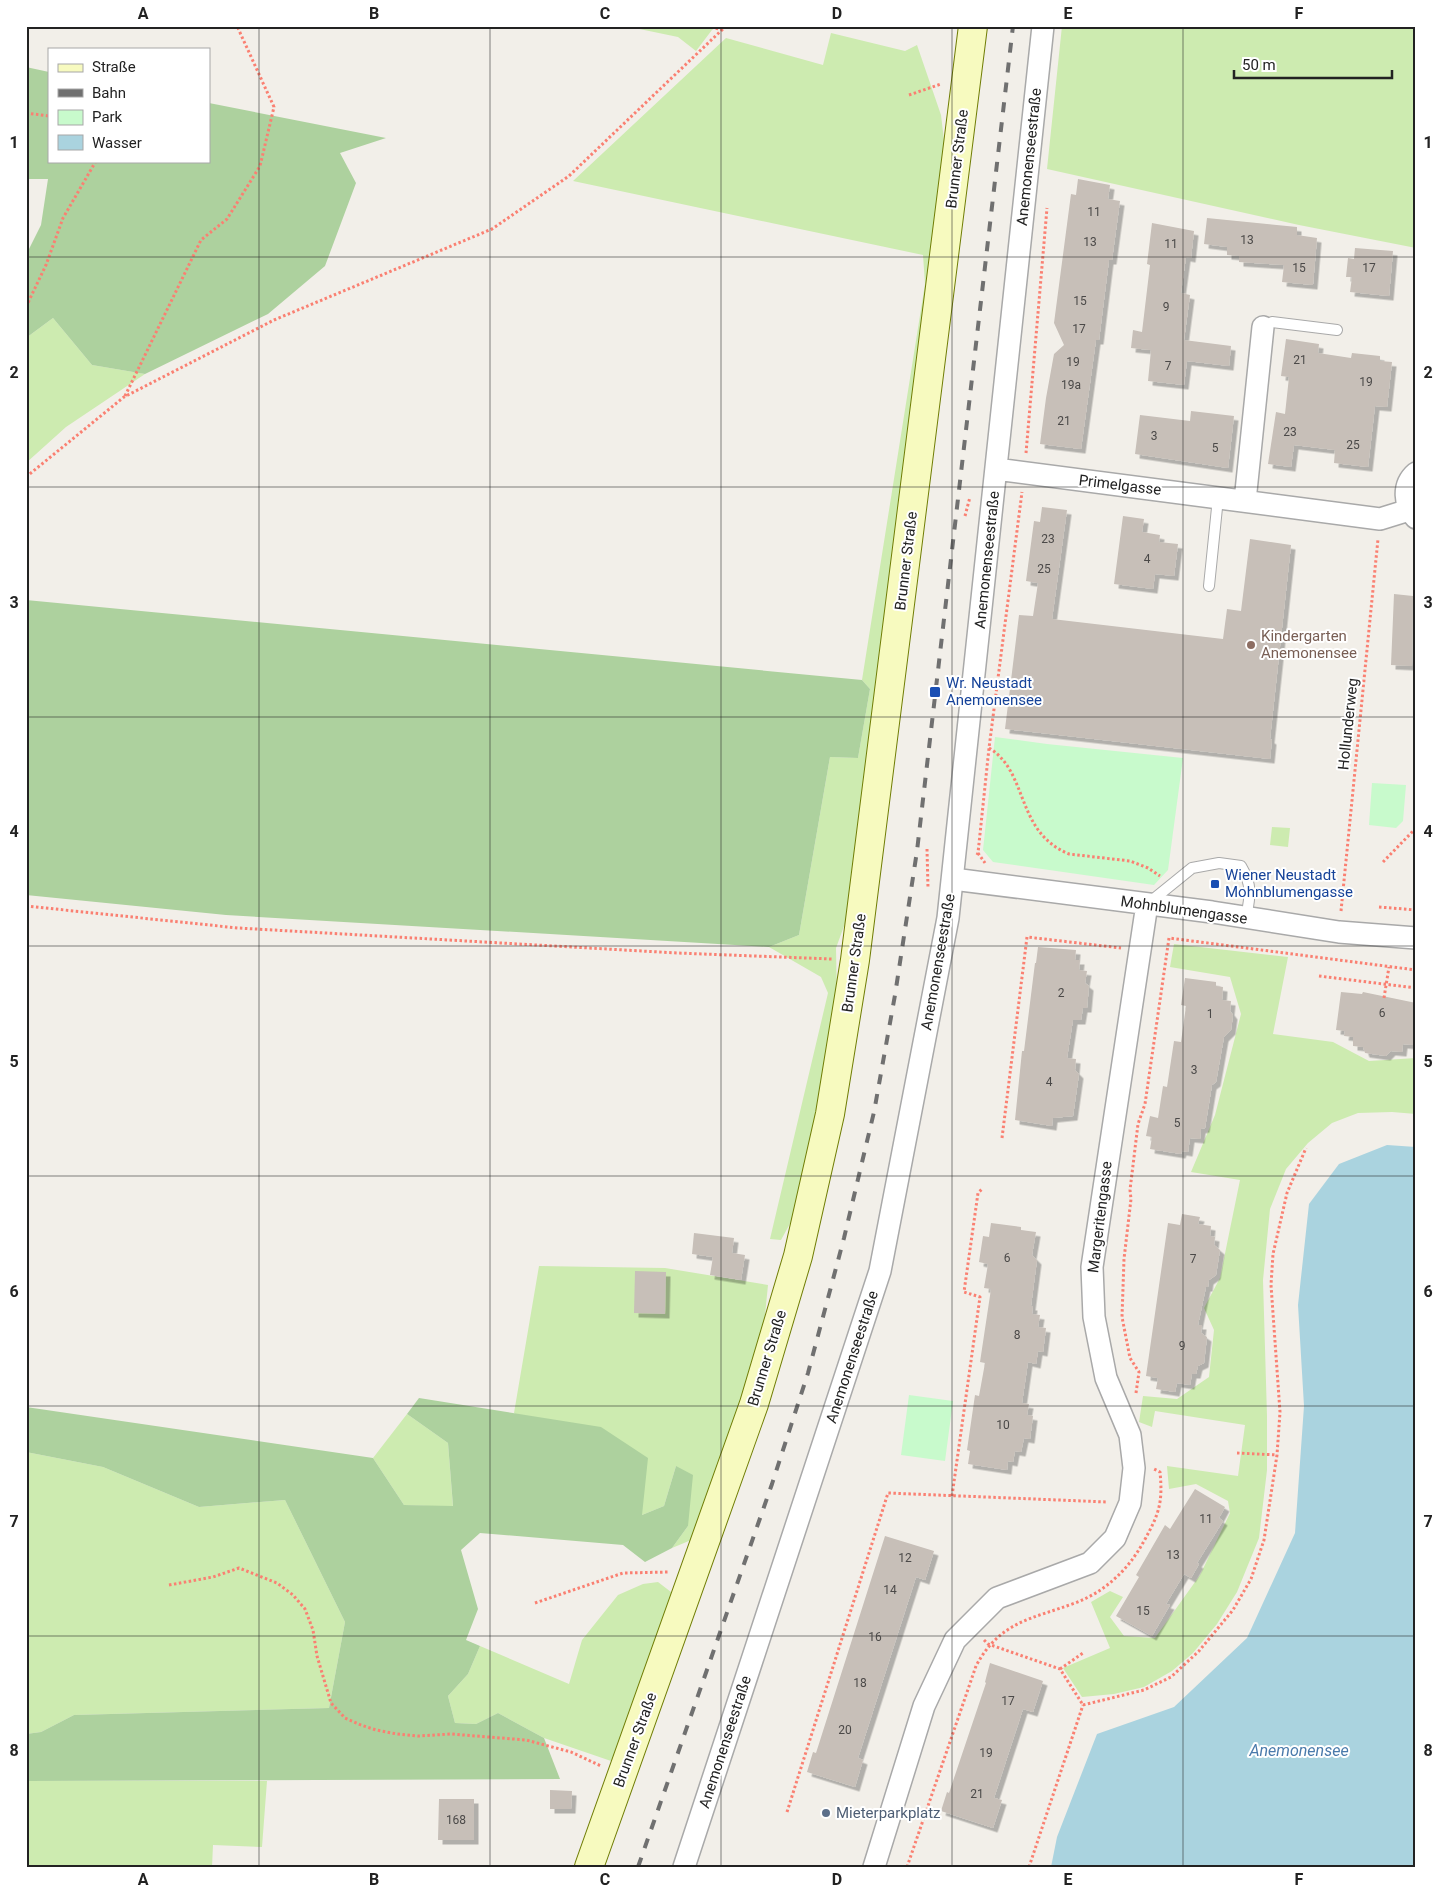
<svg xmlns="http://www.w3.org/2000/svg" width="1442" height="1893" viewBox="0 0 1442 1893" font-family="Roboto,sans-serif">
  <style>
    .grass { fill: #cdebb0 }
    .forest { fill: #add19e }
    .park { fill: #c8facc }
    .water { fill: #aad3df }
    .building { fill: #c7bfb8; filter: url(#shadow) }
    .lines { fill: none; stroke-linecap: round; stroke-linejoin: round }
    .service-casing { stroke: #a9a9a9; stroke-width: 12 }
    .minor-casing { stroke: #a9a9a9; stroke-width: 24 }
    .secondary-casing { stroke: #707d05; stroke-width: 30 }
    .path { stroke: #fa8072; stroke-width: 3; stroke-dasharray: 2.5 2.5; stroke-linecap: butt }
    .service { stroke: #fff; stroke-width: 10 }
    .minor { stroke: #fff; stroke-width: 21 }
    .secondary { stroke: #f7fabf; stroke-width: 28 }
    .rail { stroke: #707070; stroke-width: 4; stroke-dasharray: 10 10; stroke-linecap: butt }
    .grid { fill: none; stroke: #222; stroke-width: 1; stroke-opacity: 0.55 }
    .education-dot { fill: #8d6e63; stroke: #fff; stroke-width: 2 }
    .transit-dot { fill: #1a4fb4; stroke: #fff; stroke-width: 2 }
    .service-dot { fill: #5c6f8a; stroke: #fff; stroke-width: 2 }
    .labels { text-anchor: middle; dominant-baseline: central; stroke-width: 4; stroke-linejoin: round; paint-order: stroke }
    .number-label { font-size: 12px; fill: #4b4948 }
    .street-label { font-size: 15px; fill: #222; stroke: #fff }
    .education-label { font-size: 15px; fill: #785e54; stroke: #fff; text-anchor: start }
    .transit-label { font-size: 15px; fill: #164399; stroke: #fff; text-anchor: start }
    .service-label { font-size: 15px; fill: #4e5e75; stroke: #fff; text-anchor: start }
    .water-label { font-size: 16px; font-style: italic; fill: #4a7aab; stroke: #fff }
    .neatline { fill: none; stroke: #222; stroke-width: 2 }
    .grid-label { font-size: 16px; text-anchor: middle; font-weight: bold; fill: #222 }
  </style>
  <defs>
    <filter id="shadow"><feDropShadow dx="4.5" dy="4.5" stdDeviation="0" flood-color="#0004"/></filter>
  </defs>
  <rect width="100%" height="100%" fill="#f2efe9"/>
  <path class="grass" d="M 625,26 L 715,26 L 696,51 L 678,37 Z
    M 1062,26 L 1416,26 L 1416,248 L 1299,225 L 1047,169 Z
    M 831,33 L 905,51 L 917,45 L 941,115 L 946,157 L 851,907 L 836,948 L 837,1002 L 798,1209 L 781,1240 L 770,1239 L 828,993 L 821,977 L 769,947 L 799,935 L 830,757 L 858,758 L 870,689 L 862,680 L 925,284 L 923,255 L 573,181 L 726,38 L 823,65 Z
    M 53,318 L 92,365 L 145,374 L 66,427 L 26,463 L 26,338 Z
    M 1272,827 L 1290,828 L 1288,847 L 1270,845 Z
    M 1174,944 L 1288,957 L 1273,1034 L 1333,1042 L 1369,1061 L 1416,1058 L 1416,1114 L 1392,1112 L 1358,1113 L 1332,1123 L 1308,1143 L 1286,1169 L 1270,1209 L 1263,1280 L 1267,1416 L 1267,1470 L 1259,1538 L 1237,1592 L 1217,1624 L 1193,1653 L 1172,1671 L 1144,1687 L 1114,1694 L 1082,1697 L 1063,1668 L 1110,1648 L 1091,1602 L 1110,1591 L 1123,1597 L 1110,1617 L 1124,1636 L 1155,1638 L 1200,1575 L 1230,1513 L 1228,1501 L 1196,1484 L 1169,1489 L 1167,1466 L 1238,1476 L 1245,1425 L 1155,1411 L 1152,1427 L 1139,1422 L 1143,1396 L 1177,1399 L 1209,1377 L 1214,1330 L 1204,1308 L 1220,1278 L 1240,1180 L 1191,1172 L 1215,1115 L 1241,1014 L 1230,977 L 1170,967 Z
    M 539,1266 L 665,1268 L 768,1285 L 763,1335 L 696,1538 L 672,1548 L 688,1526 L 676,1466 L 664,1506 L 642,1515 L 514,1413 Z
    M 407,1414 L 448,1443 L 453,1507 L 404,1505 L 373,1458 Z
    M 26,1452 L 103,1467 L 199,1507 L 285,1500 L 345,1622 L 329,1708 L 74,1715 L 41,1732 L 26,1734 Z
    M 658,1582 L 671,1592 L 673,1609 L 611,1761 L 544,1738 L 498,1713 L 476,1724 L 455,1723 L 448,1696 L 468,1674 L 480,1646 L 569,1684 L 582,1640 L 618,1595 L 643,1584 Z
    M 26,1781 L 267,1781 L 262,1847 L 213,1845 L 212,1867 L 26,1867 Z"/>
  <path class="forest" d="M 26,67 L 49,72 L 49,161 L 209,161 L 209,103 L 386,138 L 340,153 L 356,183 L 325,266 L 268,314 L 145,374 L 92,365 L 53,318 L 26,338 L 26,255 L 41,225 L 48,179 L 26,179 Z
    M 26,600 L 862,680 L 870,689 L 858,758 L 830,757 L 799,935 L 769,947 L 226,915 L 26,895 Z
    M 419,1398 L 601,1427 L 648,1458 L 642,1515 L 664,1506 L 676,1466 L 693,1475 L 688,1526 L 672,1548 L 645,1562 L 623,1545 L 480,1533 L 461,1550 L 478,1609 L 466,1640 L 480,1646 L 468,1674 L 448,1696 L 455,1723 L 476,1724 L 498,1713 L 544,1738 L 560,1779 L 26,1781 L 26,1734 L 41,1732 L 74,1715 L 329,1708 L 345,1622 L 285,1500 L 199,1507 L 103,1467 L 26,1452 L 26,1407 L 373,1458 L 404,1505 L 453,1506 L 448,1443 L 407,1414 Z"/>
  <path class="park" d="M 995,737 L 1047,744 L 1183,758 L 1168,870 L 1154,885 L 993,862 L 983,850 Z
    M 1372,783 L 1406,785 L 1403,821 L 1396,828 L 1369,825 Z
    M 909,1395 L 953,1401 L 945,1461 L 901,1455 Z"/>
  <path class="water" d="M 1387,1145 L 1416,1147 L 1416,1867 L 1051,1867 L 1057,1837 L 1097,1734 L 1174,1707 L 1247,1638 L 1295,1533 L 1304,1406 L 1298,1305 L 1309,1204 L 1339,1164 Z"/>
  <path class="building" d="M 1078,179 L 1110,185 L 1108,199 L 1120,201 L 1112,260 L 1109,260 L 1099,340 L 1096,340 L 1081,449 L 1040,444 L 1046,398 L 1054,354 L 1064,345 L 1054,323 L 1071,194 L 1076,195 Z
    M 1207,218 L 1297,227 L 1297,235 L 1317,238 L 1313,285 L 1282,282 L 1284,265 L 1239,262 L 1239,256 L 1227,255 L 1227,247 L 1204,244 Z
    M 1152,223 L 1194,231 L 1191,258 L 1186,257 L 1181,293 L 1190,295 L 1184,340 L 1231,346 L 1229,366 L 1187,361 L 1184,385 L 1148,381 L 1151,350 L 1131,348 L 1133,330 L 1142,332 L 1150,265 L 1147,264 Z
    M 1355,248 L 1393,251 L 1389,296 L 1350,292 L 1352,277 L 1346,277 L 1348,258 L 1354,259 Z
    M 1286,339 L 1319,344 L 1318,353 L 1351,358 L 1352,353 L 1380,356 L 1380,361 L 1392,362 L 1387,407 L 1375,406 L 1368,467 L 1334,463 L 1335,450 L 1294,445 L 1291,467 L 1268,464 L 1276,412 L 1285,414 L 1289,377 L 1281,376 Z
    M 1191,411 L 1234,416 L 1228,468 L 1135,454 L 1140,415 L 1190,421 Z
    M 1042,507 L 1067,510 L 1052,619 L 1223,639 L 1227,609 L 1241,611 L 1250,539 L 1291,545 L 1270,739 L 1272,740 L 1270,759 L 1005,729 L 1019,615 L 1033,616 L 1038,583 L 1026,581 L 1034,521 L 1040,522 Z
    M 1123,516 L 1144,519 L 1142,532 L 1160,535 L 1159,542 L 1178,544 L 1174,576 L 1155,574 L 1153,589 L 1114,584 Z
    M 1394,594 L 1413,596 L 1412,666 L 1391,665 Z
    M 1038,947 L 1076,950 L 1075,960 L 1080,960 L 1079,970 L 1087,971 L 1085,983 L 1089,986 L 1087,1008 L 1083,1008 L 1081,1020 L 1073,1020 L 1067,1058 L 1076,1059 L 1075,1070 L 1079,1074 L 1073,1116 L 1053,1118 L 1052,1126 L 1015,1120 L 1022,1051 L 1024,1051 L 1035,963 L 1036,963 Z
    M 1185,978 L 1216,982 L 1216,986 L 1223,987 L 1222,1000 L 1231,1001 L 1230,1011 L 1233,1015 L 1231,1030 L 1224,1037 L 1216,1082 L 1212,1085 L 1205,1128 L 1201,1129 L 1200,1139 L 1190,1138 L 1188,1152 L 1182,1151 L 1181,1154 L 1150,1149 L 1152,1137 L 1146,1136 L 1150,1116 L 1158,1118 L 1163,1086 L 1167,1087 L 1174,1041 L 1181,1042 L 1186,1006 L 1181,1005 Z
    M 1341,992 L 1362,994 L 1363,992 L 1416,1003 L 1416,1040 L 1413,1040 L 1413,1045 L 1403,1044 L 1402,1052 L 1391,1051 L 1386,1056 L 1365,1053 L 1363,1047 L 1353,1046 L 1353,1037 L 1344,1036 L 1345,1031 L 1336,1030 Z
    M 1182,1214 L 1200,1217 L 1198,1224 L 1211,1226 L 1210,1236 L 1215,1237 L 1214,1245 L 1220,1250 L 1216,1275 L 1209,1280 L 1208,1287 L 1206,1287 L 1198,1325 L 1202,1325 L 1201,1333 L 1207,1337 L 1204,1363 L 1198,1366 L 1196,1374 L 1192,1374 L 1190,1385 L 1177,1383 L 1175,1392 L 1156,1389 L 1158,1378 L 1146,1376 L 1168,1223 L 1180,1225 Z
    M 991,1223 L 1021,1227 L 1021,1230 L 1036,1232 L 1032,1255 L 1037,1260 L 1031,1306 L 1033,1306 L 1032,1314 L 1040,1315 L 1038,1327 L 1046,1328 L 1043,1352 L 1038,1351 L 1036,1364 L 1028,1362 L 1022,1403 L 1029,1404 L 1027,1415 L 1033,1416 L 1030,1439 L 1024,1438 L 1021,1452 L 1015,1451 L 1013,1462 L 1008,1461 L 1007,1470 L 968,1464 L 970,1451 L 967,1450 L 975,1395 L 979,1396 L 985,1363 L 980,1362 L 991,1289 L 984,1288 L 988,1264 L 979,1262 L 983,1236 L 989,1237 Z
    M 694,1233 L 734,1238 L 732,1253 L 745,1255 L 741,1280 L 710,1275 L 713,1257 L 692,1254 Z
    M 635,1271 L 666,1272 L 665,1314 L 634,1313 Z
    M 1195,1489 L 1225,1507 L 1219,1518 L 1223,1521 L 1197,1563 L 1199,1564 L 1191,1578 L 1184,1574 L 1166,1604 L 1170,1605 L 1152,1636 L 1116,1616 L 1139,1577 L 1136,1575 L 1165,1525 L 1170,1529 Z
    M 885,1536 L 934,1551 L 925,1580 L 916,1577 L 858,1758 L 863,1760 L 855,1787 L 807,1772 L 813,1752 L 816,1753 Z
    M 990,1663 L 1043,1681 L 1033,1712 L 1023,1709 L 994,1798 L 1002,1800 L 993,1828 L 941,1811 L 947,1792 L 949,1793 L 986,1683 L 985,1682 Z
    M 550,1790 L 572,1791 L 571,1809 L 550,1809 Z
    M 439,1799 L 474,1799 L 474,1840 L 438,1840 Z"/>
  <g class="lines">
    <defs>
      <path id="service" d="M 1263,327 L 1272,322 L 1337,330
        M 1209,586 L 1218,498
        M 1150,902 L 1192,868 L 1219,863 L 1241,866 C 1253,886 1250,897 1246,918"/>
      <path id="minor" d="M 996,469 L 1380,519 L 1409,510
        M 1416,473 C 1402,485 1404,505 1416,518
        M 1245,501 L 1263,327
        M 953,879 L 1212,912 L 1339,932 L 1416,938
        M 684,1867 L 880,1271 L 948,918 L 1043,26
        M 874,1867 L 924,1706 L 955,1640 L 997,1598 L 1090,1563 L 1115,1538 L 1130,1503 L 1134,1468 L 1130,1435 L 1106,1378 L 1094,1317 L 1092,1267 L 1147,904"/>
      <path id="secondary" d="M 589,1867 L 754,1404 L 798,1256 L 830,1114 L 855,960 L 973,26"/>
    </defs>
    <use href="#service" class="service-casing"/>
    <use href="#minor" class="minor-casing"/>
    <use href="#secondary" class="secondary-casing"/>
    <path class="path" d="M 706,26 L 723,30
      M 909,95 L 941,84
      M 26,113 L 49,116
      M 26,307 L 46,265 L 63,218 L 96,161
      M 125,396 L 201,240 L 227,219 L 260,166 L 274,107 L 237,26
      M 1026,453 L 1047,208
      M 26,477 L 124,397 L 274,320 L 492,229 L 569,176 L 726,26
      M 965,516 L 970,497
      M 989,748 C 1029,772 1015,832 1069,854 L 1130,861 L 1148,868 L 1160,876
      M 927,849 L 928,888
      M 978,853 L 985,863
      M 977,855 L 978,853 L 989,748 L 1022,492
      M 1383,862 L 1416,828
      M 26,906 L 238,928 L 677,953 L 832,959
      M 1379,907 L 1416,910
      M 1341,911 L 1378,539
      M 1319,976 L 1416,988
      M 1384,998 L 1389,967
      M 1002,1138 L 1027,937 L 1121,948
      M 1136,1393 L 1139,1372 L 1130,1358 L 1122,1317 L 1124,1259 L 1131,1199 L 1130,1190 L 1138,1124 L 1145,1104 L 1169,938 L 1416,970
      M 1237,1453 L 1277,1455
      M 952,1496 L 980,1297 L 964,1292 L 978,1193 L 982,1189
      M 169,1585 L 213,1577 L 239,1568 L 277,1583 L 293,1595 L 305,1609 L 313,1630 L 317,1656 L 331,1703 L 345,1718 L 361,1725 L 376,1730 L 397,1734 L 418,1736 L 451,1734 L 526,1740 L 571,1752 L 601,1766
      M 535,1603 L 623,1573 L 669,1572
      M 984,1640 L 988,1644 L 1060,1669 L 1083,1705
      M 1060,1669 L 1083,1653
      M 1083,1705 L 1144,1690 L 1171,1677 L 1199,1651 L 1233,1610 L 1251,1579 L 1264,1540 L 1277,1455 L 1280,1412 L 1271,1285 L 1273,1254 L 1287,1193 L 1306,1148
      M 787,1812 L 888,1493 L 1107,1502
      M 907,1867 L 976,1666 C 1000,1621 1032,1619 1075,1603 C 1105,1592 1129,1569 1144,1541 C 1159,1514 1163,1503 1160,1472 L 1154,1469
      M 1029,1867 L 1083,1705"/>
    <use href="#service" class="service"/>
    <use href="#minor" class="minor"/>
    <use href="#secondary" class="secondary"/>
    <path class="rail" d="M 638,1867 L 772,1484 L 808,1373 L 844,1238 L 874,1112 L 895,995 L 917,851 L 1013,26"/>
  </g>
  <path class="grid" d="M 259,26 L 259,1867M 490,26 L 490,1867M 721,26 L 721,1867M 952,26 L 952,1867M 1183,26 L 1183,1867M 26,257 L 1416,257M 26,487 L 1416,487M 26,717 L 1416,717M 26,946 L 1416,946M 26,1176 L 1416,1176M 26,1406 L 1416,1406M 26,1636 L 1416,1636"/>
  <circle class="education-dot" cx="1251" cy="645" r="5"/>
  <g class="transit-dot">
    <rect x="929" y="686" width="12" height="12" rx="2.5"/>
    <rect x="1210" y="879" width="10" height="10" rx="2.5"/>
  </g>
  <circle class="service-dot" cx="826" cy="1813" r="5"/>
  <g class="labels">
    <g class="number-label">
      <text x="1094" y="212">11</text>
      <text x="1247" y="240">13</text>
      <text x="1090" y="242">13</text>
      <text x="1171" y="244">11</text>
      <text x="1299" y="268">15</text>
      <text x="1369" y="268">17</text>
      <text x="1080" y="301">15</text>
      <text x="1166" y="307">9</text>
      <text x="1079" y="329">17</text>
      <text x="1300" y="360">21</text>
      <text x="1073" y="362">19</text>
      <text x="1168" y="366">7</text>
      <text x="1366" y="382">19</text>
      <text x="1071" y="385">19a</text>
      <text x="1064" y="421">21</text>
      <text x="1290" y="432">23</text>
      <text x="1154" y="436">3</text>
      <text x="1353" y="445">25</text>
      <text x="1215" y="448">5</text>
      <text x="1048" y="539">23</text>
      <text x="1147" y="559">4</text>
      <text x="1044" y="569">25</text>
      <text x="1061" y="993">2</text>
      <text x="1382" y="1013">6</text>
      <text x="1210" y="1014">1</text>
      <text x="1194" y="1070">3</text>
      <text x="1049" y="1082">4</text>
      <text x="1177" y="1123">5</text>
      <text x="1007" y="1258">6</text>
      <text x="1193" y="1259">7</text>
      <text x="1017" y="1335">8</text>
      <text x="1182" y="1346">9</text>
      <text x="1003" y="1425">10</text>
      <text x="1206" y="1519">11</text>
      <text x="1173" y="1555">13</text>
      <text x="905" y="1558">12</text>
      <text x="890" y="1590">14</text>
      <text x="1143" y="1611">15</text>
      <text x="875" y="1637">16</text>
      <text x="860" y="1683">18</text>
      <text x="1008" y="1701">17</text>
      <text x="845" y="1730">20</text>
      <text x="986" y="1753">19</text>
      <text x="977" y="1794">21</text>
      <text x="456" y="1820">168</text>
    </g>
    <g class="street-label">
      <text transform="translate(1029 157) rotate(-84)">Anemonenseestraße</text>
      <text transform="translate(957 159) rotate(-83)">Brunner Straße</text>
      <text transform="translate(1120 485) rotate(7)">Primelgasse</text>
      <text transform="translate(987 560) rotate(-84)">Anemonenseestraße</text>
      <text transform="translate(906 561) rotate(-83)">Brunner Straße</text>
      <text transform="translate(1348 724) rotate(-84)">Hollunderweg</text>
      <text transform="translate(1184 910) rotate(8)">Mohnblumengasse</text>
      <text transform="translate(938 962) rotate(-80)">Anemonenseestraße</text>
      <text transform="translate(854 963) rotate(-82)">Brunner Straße</text>
      <text transform="translate(1100 1217) rotate(-83)">Margeritengasse</text>
      <text transform="translate(852 1357) rotate(-72)">Anemonenseestraße</text>
      <text transform="translate(767 1358) rotate(-73)">Brunner Straße</text>
      <text transform="translate(635 1740) rotate(-70)">Brunner Straße</text>
      <text transform="translate(725 1742) rotate(-72)">Anemonenseestraße</text>
    </g>
    <g class="education-label">
      <text x="1261" y="636">Kindergarten<tspan x="1261" dy="17">Anemonensee</tspan></text>
    </g>
    <g class="transit-label">
      <text x="946" y="683">Wr. Neustadt<tspan x="946" dy="17">Anemonensee</tspan></text>
      <text x="1225" y="875">Wiener Neustadt<tspan x="1225" dy="17">Mohnblumengasse</tspan></text>
    </g>
    <g class="service-label">
      <text x="836" y="1813">Mieterparkplatz</text>
    </g>
    <g class="water-label">
      <text x="1299" y="1750">Anemonensee</text>
    </g>
  </g>
  <rect width="1442" height="1893" fill="none" stroke="#ffffff" stroke-width="55"/>
  <rect x="48" y="48" width="162" height="115" fill="#ffffff" stroke="#a7a7a7"/>
  <rect x="58" y="64" width="25" height="8" fill="#f7fabf" stroke="#a7a7a7"/>
  <text x="92" y="72" font-size="15" fill="#222222">Straße</text>
  <rect x="58" y="89" width="25" height="8" fill="#707070" stroke="#a7a7a7"/>
  <text x="92" y="98" font-size="15" fill="#222222">Bahn</text>
  <rect x="58" y="110" width="25" height="15" fill="#c8facc" stroke="#a7a7a7"/>
  <text x="92" y="122" font-size="15" fill="#222222">Park</text>
  <rect x="58" y="135" width="25" height="15" fill="#aad3df" stroke="#a7a7a7"/>
  <text x="92" y="148" font-size="15" fill="#222222">Wasser</text>
  <path d="M1234 70v8h158v-8" fill="none" stroke="#222222" stroke-width="2.5"/>
  <text x="1242" y="70" font-size="15" fill="#222222" stroke="#ffffff" stroke-width="4" paint-order="stroke">50 m</text>
  <rect x="28" y="28" width="1386" height="1838" class="neatline"/>
  <g class="grid-label">
    <text x="143" y="19">A</text>
    <text x="374" y="19">B</text>
    <text x="605" y="19">C</text>
    <text x="837" y="19">D</text>
    <text x="1068" y="19">E</text>
    <text x="1299" y="19">F</text>
    <text x="14" y="148">1</text>
    <text x="1428" y="148">1</text>
    <text x="14" y="378">2</text>
    <text x="1428" y="378">2</text>
    <text x="14" y="608">3</text>
    <text x="1428" y="608">3</text>
    <text x="14" y="837">4</text>
    <text x="1428" y="837">4</text>
    <text x="14" y="1067">5</text>
    <text x="1428" y="1067">5</text>
    <text x="14" y="1297">6</text>
    <text x="1428" y="1297">6</text>
    <text x="14" y="1527">7</text>
    <text x="1428" y="1527">7</text>
    <text x="14" y="1756">8</text>
    <text x="1428" y="1756">8</text>
    <text x="143" y="1885">A</text>
    <text x="374" y="1885">B</text>
    <text x="605" y="1885">C</text>
    <text x="837" y="1885">D</text>
    <text x="1068" y="1885">E</text>
    <text x="1299" y="1885">F</text>
  </g>
</svg>
